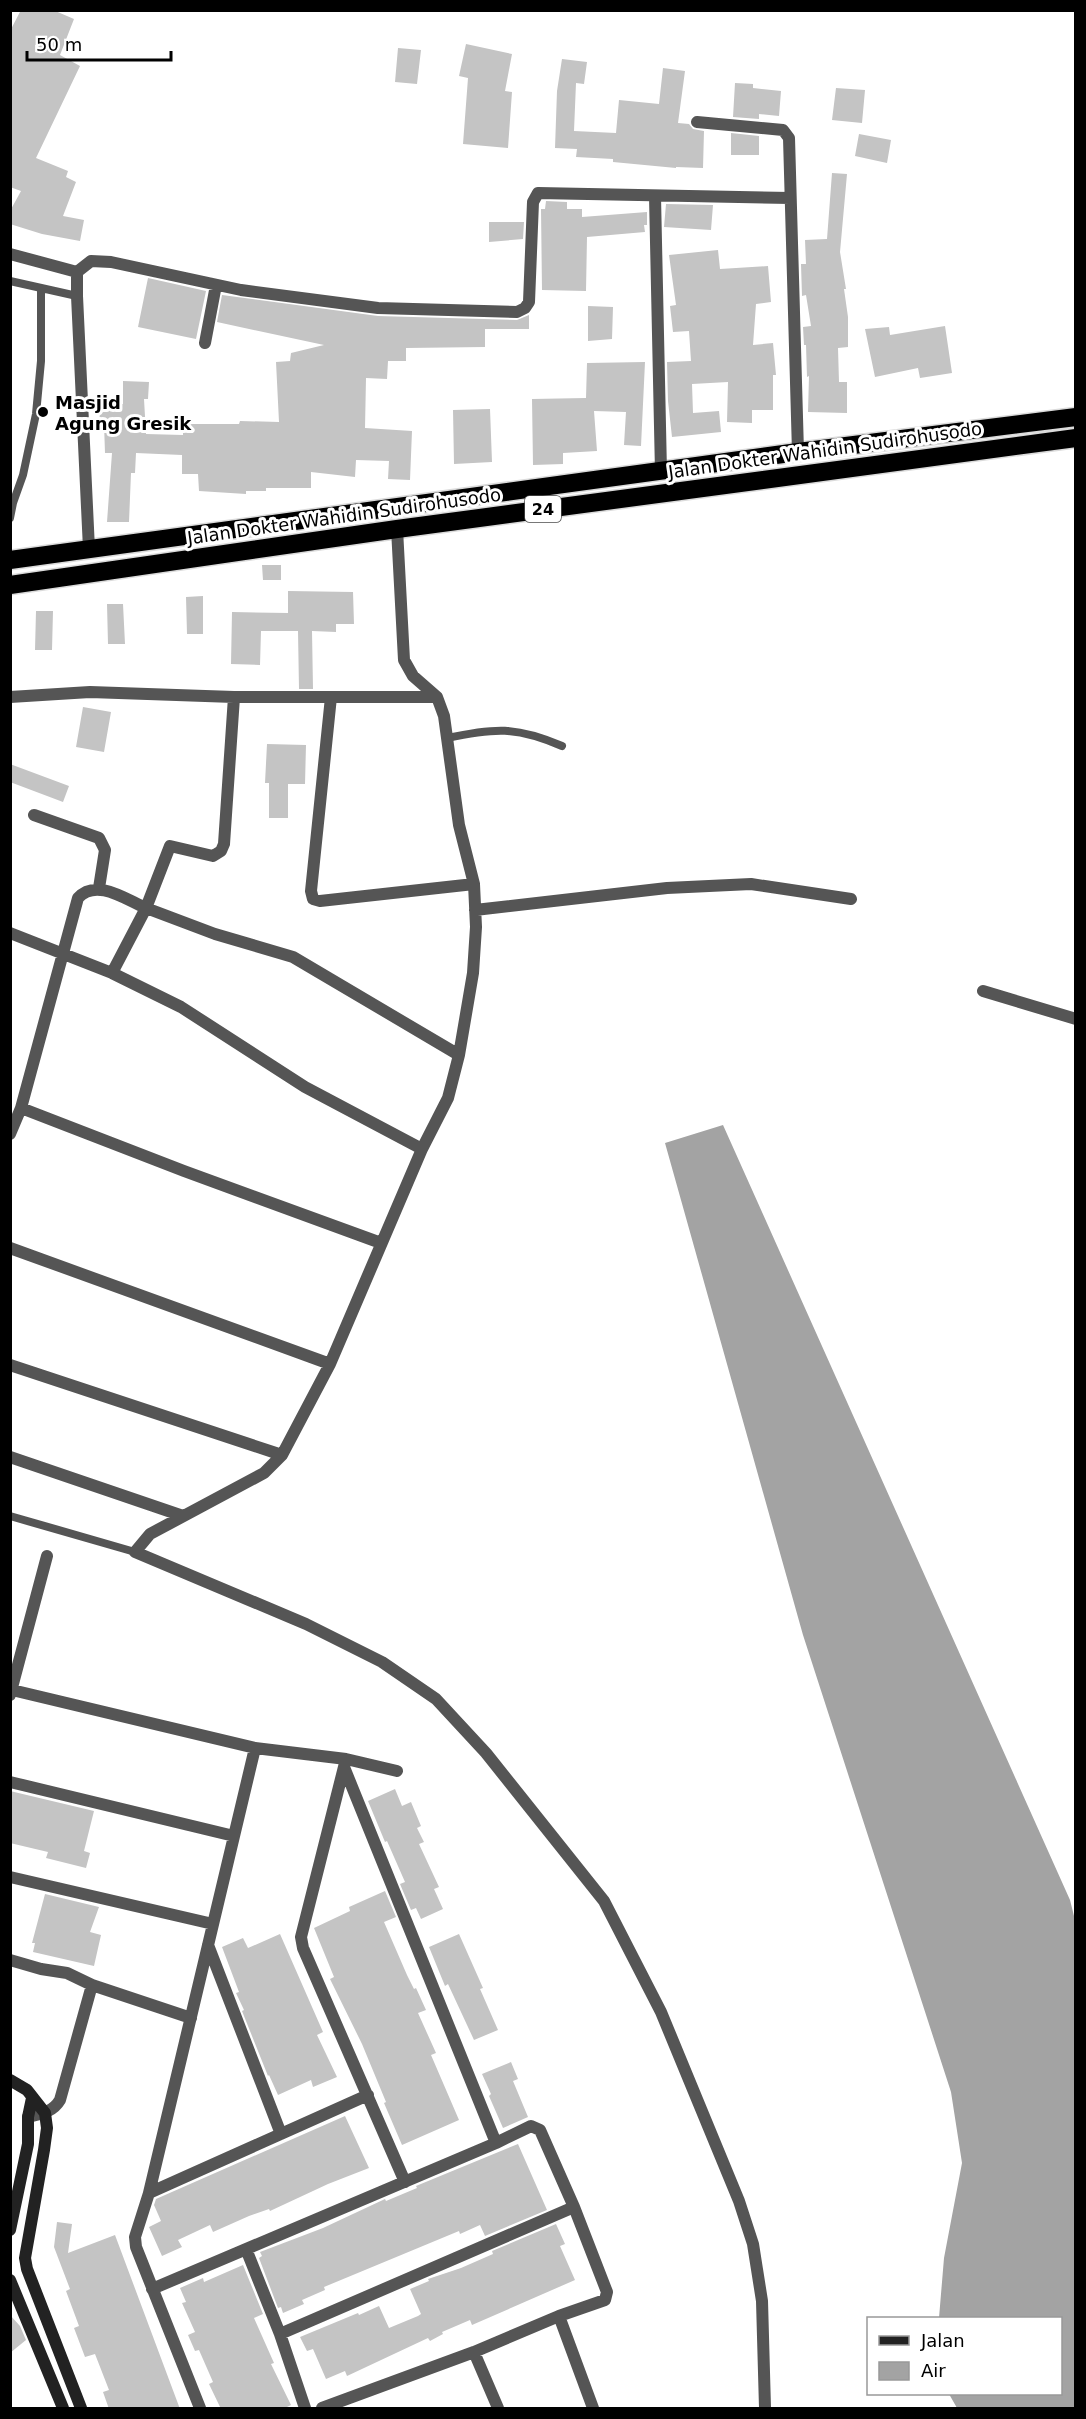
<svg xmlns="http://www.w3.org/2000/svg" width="1086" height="2419" viewBox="0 0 1086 2419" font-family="'DejaVu Sans',sans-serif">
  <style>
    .water { fill: #a3a3a3 }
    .building { fill: #c4c4c4 }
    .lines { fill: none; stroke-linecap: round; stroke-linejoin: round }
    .highway-casing { stroke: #dbdbdb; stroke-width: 21 }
    .lane { stroke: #555; stroke-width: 8 }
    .street { stroke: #555; stroke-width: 12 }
    .secondary { stroke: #222; stroke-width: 12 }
    .highway { stroke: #000; stroke-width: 18 }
    .poi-dot { fill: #000; stroke: #fff; stroke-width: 2 }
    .labels { text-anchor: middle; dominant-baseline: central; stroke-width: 6; stroke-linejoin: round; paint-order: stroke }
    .shield { fill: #fff; stroke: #4c4c4c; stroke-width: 1.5 }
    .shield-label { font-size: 16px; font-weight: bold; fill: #000 }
    .poi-label { font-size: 18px; font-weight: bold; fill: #000; stroke: #fff; text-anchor: start }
    .street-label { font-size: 18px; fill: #000; stroke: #fff }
  </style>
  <rect width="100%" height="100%" fill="#fff"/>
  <path class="water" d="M 723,1125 L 1070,1900 L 1076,1924 L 1075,2408 L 957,2408 L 949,2394 L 1060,2394 L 1060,2318 L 939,2318 L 944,2258 L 962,2163 L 951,2092 L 803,1635 L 665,1143 Z"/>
  <path class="building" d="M 21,10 L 53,10 L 74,19 L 60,55 L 80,66 L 36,158 L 68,171 L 66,177 L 76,182 L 63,216 L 84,220 L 80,241 L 42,234 L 10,224 L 10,211 L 21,191 L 10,187 L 10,31 Z
    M 466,44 L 512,54 L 505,91 L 512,92 L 508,148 L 463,144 L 468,78 L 459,76 Z
    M 398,48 L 421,50 L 417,84 L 395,82 Z
    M 562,59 L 587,62 L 584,84 L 576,83 L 574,131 L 616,133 L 619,100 L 659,104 L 663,68 L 685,71 L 678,123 L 689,124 L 693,129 L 704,131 L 703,168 L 676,167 L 676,168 L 613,162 L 613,159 L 576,157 L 577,149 L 555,148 L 557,91 Z
    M 735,83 L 753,84 L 753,88 L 781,91 L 779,116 L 759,114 L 759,119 L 733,117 Z
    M 836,88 L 865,90 L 862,123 L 832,120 Z
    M 731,133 L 759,136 L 759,155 L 731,155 Z
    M 859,134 L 891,140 L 887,163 L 855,156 Z
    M 832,173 L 847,174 L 840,252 L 846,289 L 844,289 L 848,317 L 848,347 L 838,348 L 839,382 L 847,382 L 847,413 L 808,412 L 809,376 L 807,377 L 806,345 L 804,345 L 803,327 L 811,326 L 806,295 L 802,296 L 801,264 L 806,264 L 805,240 L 827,239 Z
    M 546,201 L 567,202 L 567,209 L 582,209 L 582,217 L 647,212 L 647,225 L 644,225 L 645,232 L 587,237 L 586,291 L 542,290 L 541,209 L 545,209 Z
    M 666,204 L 713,205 L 711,230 L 664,227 Z
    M 489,222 L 524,222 L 523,239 L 489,242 Z
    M 718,250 L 720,269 L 768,266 L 771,302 L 756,304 L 753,345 L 773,343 L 776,375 L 773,375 L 773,410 L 752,410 L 752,423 L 727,422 L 728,382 L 692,384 L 693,413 L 719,411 L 721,432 L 672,437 L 668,401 L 667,362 L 691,361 L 689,331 L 673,332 L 670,306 L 676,305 L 669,255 Z
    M 148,278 L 206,291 L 196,339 L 138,327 Z
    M 222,295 L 378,316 L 517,320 L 529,315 L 529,329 L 485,329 L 485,347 L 406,348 L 406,361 L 388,361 L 387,379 L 366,378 L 365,428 L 412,431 L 410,480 L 388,479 L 389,461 L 356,460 L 355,477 L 311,472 L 311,488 L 266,488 L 266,491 L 246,491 L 246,494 L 199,491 L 198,474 L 182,474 L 182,455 L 136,453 L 135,473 L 131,473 L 129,522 L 107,522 L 112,453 L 105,453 L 104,424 L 100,424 L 99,405 L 123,404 L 123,381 L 149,382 L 148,399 L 144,399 L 146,434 L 183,435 L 183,424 L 239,424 L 240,421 L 279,422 L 276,362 L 290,361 L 291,353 L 324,345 L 217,322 Z
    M 588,306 L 613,307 L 612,339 L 588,341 Z
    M 945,326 L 952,373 L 920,378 L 918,368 L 875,377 L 865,329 L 889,327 L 890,335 Z
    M 645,362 L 641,446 L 624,445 L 626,412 L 594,411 L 597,451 L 563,453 L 563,464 L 533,465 L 532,399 L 586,398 L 587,363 Z
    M 490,409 L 492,462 L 454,464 L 453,410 Z
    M 262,565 L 281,565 L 281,580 L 263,580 Z
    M 288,591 L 353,592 L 354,624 L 336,624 L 336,632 L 312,631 L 313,689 L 299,689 L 298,631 L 261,631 L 260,665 L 231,664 L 232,612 L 288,613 Z
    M 203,596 L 203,634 L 187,634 L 186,597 Z
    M 107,604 L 123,604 L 125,644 L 108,644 Z
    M 36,611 L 53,611 L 52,650 L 35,650 Z
    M 83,707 L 111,712 L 104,752 L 76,747 Z
    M 267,744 L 306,745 L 305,784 L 288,784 L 288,818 L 269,818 L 269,783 L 265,783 Z
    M 10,764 L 69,786 L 63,802 L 10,782 Z
    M 395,1789 L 402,1806 L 411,1802 L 421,1826 L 417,1828 L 424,1842 L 419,1844 L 439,1887 L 434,1889 L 443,1909 L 421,1919 L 416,1908 L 411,1910 L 400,1884 L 405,1882 L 387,1841 L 385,1842 L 368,1801 Z
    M 10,1791 L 94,1811 L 84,1851 L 90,1853 L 86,1868 L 46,1858 L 48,1852 L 10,1843 Z
    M 385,1891 L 396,1917 L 384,1922 L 407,1975 L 414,1989 L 416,1988 L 426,2010 L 418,2013 L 436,2053 L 431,2055 L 459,2120 L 402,2145 L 384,2103 L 386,2102 L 362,2044 L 330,1979 L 334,1977 L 314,1928 L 350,1911 L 349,1907 Z
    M 45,1894 L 99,1907 L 90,1932 L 101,1935 L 94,1966 L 33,1952 L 35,1943 L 32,1943 Z
    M 280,1934 L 323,2032 L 317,2035 L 337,2077 L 313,2087 L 311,2080 L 278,2095 L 269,2075 L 268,2076 L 242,2011 L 244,2010 L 236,1993 L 239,1992 L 222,1947 L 243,1938 L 248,1948 Z
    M 459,1934 L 483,1988 L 480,1989 L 498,2030 L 474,2040 L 448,1984 L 445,1986 L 429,1947 Z
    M 511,2062 L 518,2079 L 513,2081 L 528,2117 L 503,2128 L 489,2096 L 491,2094 L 482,2074 Z
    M 345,2116 L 369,2168 L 328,2184 L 270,2211 L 269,2209 L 249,2216 L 213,2232 L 210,2225 L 178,2240 L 182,2247 L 162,2256 L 149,2227 L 161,2221 L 154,2205 L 156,2199 Z
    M 518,2144 L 547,2210 L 485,2236 L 480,2225 L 460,2234 L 459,2231 L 324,2287 L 325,2290 L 302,2300 L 304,2304 L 283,2313 L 281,2307 L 278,2308 L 259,2258 L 262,2256 L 260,2252 L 323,2228 L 385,2199 L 386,2201 L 417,2188 L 416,2186 Z
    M 57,2222 L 72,2224 L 68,2253 L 115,2235 L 180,2409 L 109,2409 L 103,2392 L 109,2390 L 95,2354 L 85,2357 L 74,2328 L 79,2326 L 66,2291 L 70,2289 L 54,2247 Z
    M 556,2224 L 565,2244 L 560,2246 L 575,2280 L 472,2325 L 470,2320 L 442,2332 L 443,2334 L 430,2341 L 428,2338 L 347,2376 L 345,2371 L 326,2379 L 313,2349 L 307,2351 L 300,2337 L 358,2313 L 359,2315 L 379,2306 L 389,2328 L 418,2316 L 421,2314 L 410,2289 L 429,2281 L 428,2279 L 461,2268 L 493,2254 L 492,2251 Z
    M 243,2265 L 263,2314 L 254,2318 L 274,2363 L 271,2364 L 291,2405 L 283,2409 L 221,2409 L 209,2384 L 213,2382 L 199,2350 L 195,2351 L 188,2335 L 195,2332 L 182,2303 L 186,2302 L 180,2288 L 203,2278 L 204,2282 Z
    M 10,2315 L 20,2326 L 26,2340 L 10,2353 Z"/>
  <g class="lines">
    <defs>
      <path id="highway" d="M 10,560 L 798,452 L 1076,417
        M 10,585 L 397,529 L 1076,438"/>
    </defs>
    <use href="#highway" class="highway-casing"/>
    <path class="lane" d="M 10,281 L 77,296
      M 10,518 L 13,503 L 23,475 L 36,414 L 41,361 L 41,288
      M 447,738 C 494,728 516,726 562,746
      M 10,1516 L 135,1552"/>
    <path class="street" d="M 697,122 L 783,130 L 789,138 L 798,452
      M 655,196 L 661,472
      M 10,254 L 77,272
      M 205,343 L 216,285
      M 397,529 L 404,660 L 413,676 L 437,697 L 444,716 L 459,825 L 474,884 L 476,927 L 473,973 L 459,1055 L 448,1098 L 422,1149 L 330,1364 L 282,1455 L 264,1473 L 150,1534 L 135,1552 L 306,1624 L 382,1662 L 436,1699 L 486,1753 L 604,1901 L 661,2012 L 739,2201 L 753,2244 L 762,2301 L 765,2408
      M 89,549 L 77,296 L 77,272 L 91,261 L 111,262 L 241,290 L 378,308 L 517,312 L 525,308 L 529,302 L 533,202 L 538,193 L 790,198
      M 10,697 L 90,692 L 234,697 L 437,697
      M 331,697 L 311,891 L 313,899 L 320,901 L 474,884
      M 34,815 L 99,838 L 105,850 L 99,888
      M 475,910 L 667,888 L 751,884 L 851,899
      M 10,933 L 112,973 L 181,1007 L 305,1087 L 422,1149
      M 112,973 L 146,908 L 215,934 L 293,957 L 459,1055
      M 983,991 L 1076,1019
      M 21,1108 L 184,1171 L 381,1243
      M 10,1134 L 21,1108 L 78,898 C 96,878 125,899 146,908 L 170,846 L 213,856 L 221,851 L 224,844 L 234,697
      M 10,1248 L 330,1364
      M 10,1365 L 282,1455
      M 10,1457 L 183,1516
      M 12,1690 L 255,1748 L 346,1759 L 397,1771
      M 10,1695 L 47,1556
      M 346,1759 L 301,1937 L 303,1948 L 405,2182
      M 344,1767 L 496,2143
      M 10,1782 L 234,1836
      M 10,1877 L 213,1924
      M 208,1945 L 281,2134
      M 10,1960 L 41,1969 L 67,1973 L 92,1985 L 191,2018
      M 28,2117 C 41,2114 53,2112 60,2100 L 92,1985
      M 149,2193 L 368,2095
      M 246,2249 L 280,2334 L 305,2408
      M 152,2289 L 496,2143 L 531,2126 L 540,2130 L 574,2207 L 607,2292 L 605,2300 L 559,2316 L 474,2352 L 322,2408
      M 559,2316 L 593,2408
      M 280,2334 L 574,2207
      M 474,2352 L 498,2408
      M 200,2408 L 136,2247 L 135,2237 L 149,2193 L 255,1748"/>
    <path class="secondary" d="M 10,2080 L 27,2090 L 45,2113 L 47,2128 L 44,2150 L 25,2258 L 27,2269 L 81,2408
      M 10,2230 L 28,2144 L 28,2117 L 32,2098
      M 10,2280 L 63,2408"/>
    <use href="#highway" class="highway"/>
  </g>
  <circle class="poi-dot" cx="43" cy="412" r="6"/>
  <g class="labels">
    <rect class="shield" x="525" y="496" width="36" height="26" rx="4.5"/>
    <g class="shield-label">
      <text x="543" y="509">24</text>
    </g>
    <g class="poi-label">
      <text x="55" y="402">Masjid<tspan x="55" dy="21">Agung Gresik</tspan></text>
    </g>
    <g class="street-label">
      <text transform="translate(825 450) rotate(-8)">Jalan Dokter Wahidin Sudirohusodo</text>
      <text transform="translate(344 516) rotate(-8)">Jalan Dokter Wahidin Sudirohusodo</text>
    </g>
  </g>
  <rect width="1086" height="2419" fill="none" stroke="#000000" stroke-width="24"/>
  <rect x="867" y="2317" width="195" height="78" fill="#ffffff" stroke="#999999" stroke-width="1.5"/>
  <rect x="879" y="2336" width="30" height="9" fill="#222222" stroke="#999999" stroke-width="1.5"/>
  <text x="921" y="2347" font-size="18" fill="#000000">Jalan</text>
  <rect x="879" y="2362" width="30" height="18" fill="#a3a3a3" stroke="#999999" stroke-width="1.5"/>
  <text x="921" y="2377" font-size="18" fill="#000000">Air</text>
  <path d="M27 51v9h144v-9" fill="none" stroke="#000000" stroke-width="3"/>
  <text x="36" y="51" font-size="18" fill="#000000" stroke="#ffffff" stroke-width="4.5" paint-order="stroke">50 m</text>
</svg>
